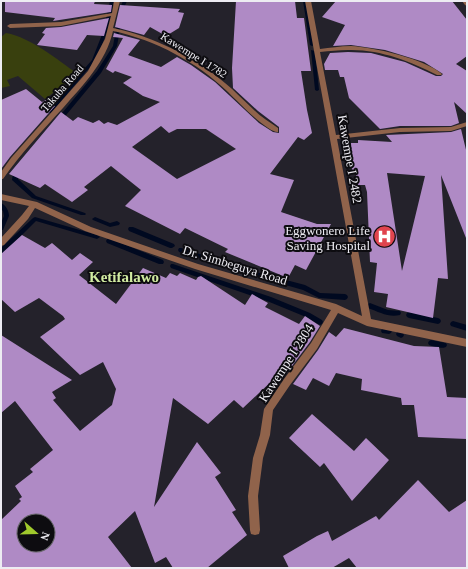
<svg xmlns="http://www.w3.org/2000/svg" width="468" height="569" viewBox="0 0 468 569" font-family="Georgia,serif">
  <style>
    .green { fill: #39400e }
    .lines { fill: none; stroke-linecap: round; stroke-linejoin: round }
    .stream { fill: #000920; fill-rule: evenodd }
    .building { fill: #af8ac5; fill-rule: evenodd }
    .minor { fill: #90634b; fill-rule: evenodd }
    .labels { text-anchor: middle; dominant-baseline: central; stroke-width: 4; stroke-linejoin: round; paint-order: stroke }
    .far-street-label { font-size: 11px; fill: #edecf2; stroke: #0d0c10 }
    .street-label { font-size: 13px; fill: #edecf2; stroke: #0d0c10 }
    .poi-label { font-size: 13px; fill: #edecf2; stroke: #0d0c10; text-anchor: end }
    .quarter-label { font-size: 15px; font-weight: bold; fill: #d1eba1; stroke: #0d0c10 }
  </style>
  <rect width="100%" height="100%" fill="#24222b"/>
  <path class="green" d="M 6,33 C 32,38 56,59 78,74 L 45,99 L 18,76 L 7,80 L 10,86 L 1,88 L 1,37 Z"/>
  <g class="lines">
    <path class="stream" d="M 110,1 L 114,1 L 107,32 L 96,60 L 51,113 L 47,113 L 47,111 L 92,60 L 103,32 Z
      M 123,1 L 127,1 L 124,8 L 117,46 L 101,73 L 62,120 L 58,120 L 58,118 L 97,71 L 113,46 L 120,8 Z
      M 303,1 L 307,1 L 314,45 L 312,46 L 310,45 Z
      M 311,50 L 315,51 L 319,90 L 317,91 L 315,90 Z
      M 18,167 L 21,169 L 19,173 L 18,179 L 36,196 L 85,213 L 86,214 L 85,215 L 81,215 L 32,198 L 12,180 L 13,173 L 16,168 Z
      M 1,203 C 6,205 9,211 9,216 L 3,230 L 1,230 L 1,223 L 4,216 L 3,211 L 1,209 Z
      M 35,217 L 97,235 L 100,237 L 97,239 L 36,221 L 3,254 L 1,254 L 1,248 L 33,218 Z
      M 95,217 L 110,223 L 117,221 L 120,223 L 119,225 L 110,227 L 93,220 L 92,219 Z
      M 129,227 L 133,227 L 174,244 L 175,246 L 172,248 L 170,248 L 129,231 L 128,229 Z
      M 107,239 L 111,239 L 163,260 L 164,262 L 163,264 L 159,264 L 107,243 L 106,241 Z
      M 179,248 L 181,248 L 203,255 L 205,255 L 206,257 L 205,259 L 203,259 L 179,252 L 178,250 Z
      M 215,260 C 219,259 226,262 230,263 L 231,265 L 230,267 C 226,268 219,265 215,264 L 214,262 Z
      M 171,264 L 173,264 L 271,297 L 310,313 L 322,320 L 323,322 L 322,324 L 320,325 L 318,324 L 306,317 L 267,301 L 171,268 L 170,266 Z
      M 243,269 L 245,269 L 305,285 L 320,293 L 345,294 L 347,295 L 348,297 L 347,299 L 345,300 L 319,298 L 303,290 L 243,273 L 242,271 Z
      M 370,303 L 388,310 L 400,311 L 401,313 L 400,315 C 389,318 379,312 368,308 L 367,306 L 368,304 Z
      M 409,312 L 438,318 L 440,319 L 441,321 L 440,323 L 438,324 L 409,318 L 407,317 L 406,315 L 407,313 Z
      M 453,321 L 467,325 L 467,331 L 451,326 L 450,324 L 451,322 Z
      M 384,328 L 391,329 L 392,331 L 391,333 L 389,334 L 382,333 L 381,331 L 382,329 Z
      M 399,331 L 403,333 L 404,335 L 403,337 L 401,338 L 397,336 L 396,334 L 397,332 Z
      M 431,340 L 446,343 L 447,345 L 446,347 C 441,349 434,347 429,345 L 428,343 L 429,341 Z"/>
  </g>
  <path class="building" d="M 5,1 L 95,1 L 94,4 L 112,5 L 111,12 L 53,21 L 55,18 L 5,12 Z
    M 236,1 L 295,1 L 297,18 L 304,18 L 311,71 L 301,71 L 307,110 L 312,133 L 304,140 L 298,137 L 270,174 L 294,180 L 281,212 L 317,224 L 331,224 L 306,270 L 295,265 L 288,278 L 225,252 L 228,249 L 185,228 L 180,234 L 125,206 L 141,190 L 111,166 L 84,187 L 88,190 L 72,202 L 45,184 L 40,188 L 9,174 L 61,112 L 73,121 L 78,117 L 93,123 L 99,120 L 104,124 L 108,122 L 117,125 L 160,102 L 143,96 L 123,83 L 132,77 L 115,71 L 113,73 L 106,69 L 123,38 L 113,37 L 114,33 L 140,40 L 128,55 L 161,67 L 177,57 L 191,65 L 215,82 L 259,123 L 273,132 L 279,133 L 279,127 L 258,111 L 233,88 L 232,68 ZM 161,126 L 169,133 L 177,129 L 206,129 L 236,149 L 177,179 L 132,147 Z
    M 336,1 L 452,1 L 467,20 L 467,56 L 456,64 L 467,71 L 467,114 L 454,102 L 459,123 L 451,126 L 400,126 L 380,129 L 349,98 L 344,77 L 340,77 L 338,70 L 325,70 L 324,64 L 330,53 L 348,52 L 371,53 L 405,62 L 436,76 L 441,76 L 443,74 L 424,62 L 385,50 L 351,45 L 333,46 L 345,25 L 322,17 Z
    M 120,5 L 180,9 L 178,12 L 184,13 L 179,28 L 166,36 L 150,27 L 144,35 L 115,27 Z
    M 109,18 L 104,36 L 87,35 L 77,50 L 37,45 L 45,34 L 42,33 L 46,28 L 61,27 Z
    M 26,89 L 42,102 L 46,100 L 55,106 L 10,157 L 1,169 L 1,100 Z
    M 461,129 L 467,154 L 467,238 L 466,238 L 441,175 L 448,279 L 438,278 L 433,318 L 386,307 L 388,294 L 374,292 L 377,263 L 370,262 L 367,192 L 365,185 L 358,185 L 355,171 L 352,171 L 351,143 L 358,143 L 358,140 L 392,142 L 386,135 L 451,132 ZM 387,173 L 425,176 L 402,271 Z
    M 22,235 L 45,248 L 52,243 L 72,260 L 80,253 L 93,262 L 79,275 L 116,304 L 143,268 L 166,278 L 170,273 L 177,276 L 180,273 L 196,280 L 198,277 L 201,276 L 245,305 L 252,294 L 268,303 L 265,307 L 299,324 L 305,316 L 320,326 L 310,342 L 283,378 L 280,377 L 276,380 L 275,378 L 243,408 L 234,400 L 208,424 L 173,398 L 154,507 L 197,442 L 221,473 L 215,477 L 236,510 L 232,512 L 247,535 L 207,568 L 173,568 L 166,557 L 155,563 L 135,511 L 108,537 L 132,568 L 1,568 L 1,520 L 21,501 L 19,499 L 22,497 L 15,486 L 33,472 L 30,469 L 53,450 L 15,401 L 1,413 L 1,335 L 72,380 L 52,392 L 56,398 L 53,400 L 80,431 L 112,405 L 116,389 L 103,362 L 80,375 L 40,337 L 65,319 L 63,316 L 39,298 L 15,312 L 1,299 L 1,254 ZM 24,521 L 48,521 L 48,545 L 24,545 Z
    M 344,328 L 414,346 L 439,347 L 447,397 L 467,398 L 467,439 L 418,437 L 414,405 L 402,405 L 401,398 L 361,390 L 362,379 L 336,373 L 329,386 L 313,378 L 306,390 L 293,384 L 318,350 L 329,332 L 336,337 Z
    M 312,414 L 354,451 L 366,438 L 389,460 L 352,501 L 324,463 L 320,467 L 289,438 Z
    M 418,480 L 449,512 L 467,500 L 467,568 L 357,568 L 349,558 L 332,568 L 289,568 L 283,556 L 317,536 L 328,531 L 332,541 L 376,516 L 379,520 Z"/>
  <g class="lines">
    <path class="minor" d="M 114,1 L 120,1 L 113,28 C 154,37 193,56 225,83 C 235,91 244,101 254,110 C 261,117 270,122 278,128 L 278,132 C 268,133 237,101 228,92 C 197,62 155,40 113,31 C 106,62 83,85 63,108 C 42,131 21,153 3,179 L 1,179 L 1,172 L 11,158 L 88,71 L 105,39 L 111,16 L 61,26 L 10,28 L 7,26 L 10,24 L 61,22 L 112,13 Z
      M 305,1 L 311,1 L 320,49 C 330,48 340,46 351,46 C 373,47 425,59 442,74 L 441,75 L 437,75 C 410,61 379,49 348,50 C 339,50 330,51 320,52 L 336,135 L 400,128 L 451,127 L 467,122 L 467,126 L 451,131 L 400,132 L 337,139 L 371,319 L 467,339 L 467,347 L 367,326 L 338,313 L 317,349 L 290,385 L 273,410 L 270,435 L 263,458 L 258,496 L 260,530 L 259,534 L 255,535 L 251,534 L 250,530 L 248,496 L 253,458 L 260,435 L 264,409 L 284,379 L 311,343 L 331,310 L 195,269 L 85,231 L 35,208 L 28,219 L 4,245 L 1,246 L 1,238 L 22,215 L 29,206 L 1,200 L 1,194 L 37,202 L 91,227 L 198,264 L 336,304 L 362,316 Z
      M 462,1 L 467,1 L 467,6 L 465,5 Z"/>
  </g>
  <defs>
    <symbol id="hospital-disc" viewBox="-11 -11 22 22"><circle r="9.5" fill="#e0444e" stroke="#0d0c10"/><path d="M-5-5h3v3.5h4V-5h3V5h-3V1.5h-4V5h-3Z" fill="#fff"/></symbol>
  </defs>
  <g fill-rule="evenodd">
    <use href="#hospital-disc" x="372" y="224" width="25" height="25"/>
  </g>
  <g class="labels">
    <g class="far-street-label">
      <text transform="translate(194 55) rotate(32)">Kawempe I 1782</text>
      <text transform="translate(62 88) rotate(-49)">Takuba Road</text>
    </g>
    <g class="street-label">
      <text transform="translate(350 159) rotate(80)">Kawempe I 2482</text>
      <text transform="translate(235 265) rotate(17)">Dr. Simbeguya Road</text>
      <text transform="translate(286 363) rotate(-57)">Kawempe I 2804</text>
    </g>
    <g class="poi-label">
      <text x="370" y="230">Eggwonero Life<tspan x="370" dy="15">Saving Hospital</tspan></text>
    </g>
    <g class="quarter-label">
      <text x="124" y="277">Ketifalawo</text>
    </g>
  </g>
  <rect width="468" height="569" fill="none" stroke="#edecf2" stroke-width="4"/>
  <g transform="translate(36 533) rotate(110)"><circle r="19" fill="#0d0c10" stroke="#67666a"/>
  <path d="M0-3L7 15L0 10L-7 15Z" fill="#a0c92c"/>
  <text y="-6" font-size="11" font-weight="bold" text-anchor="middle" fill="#edecf2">N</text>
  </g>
</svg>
